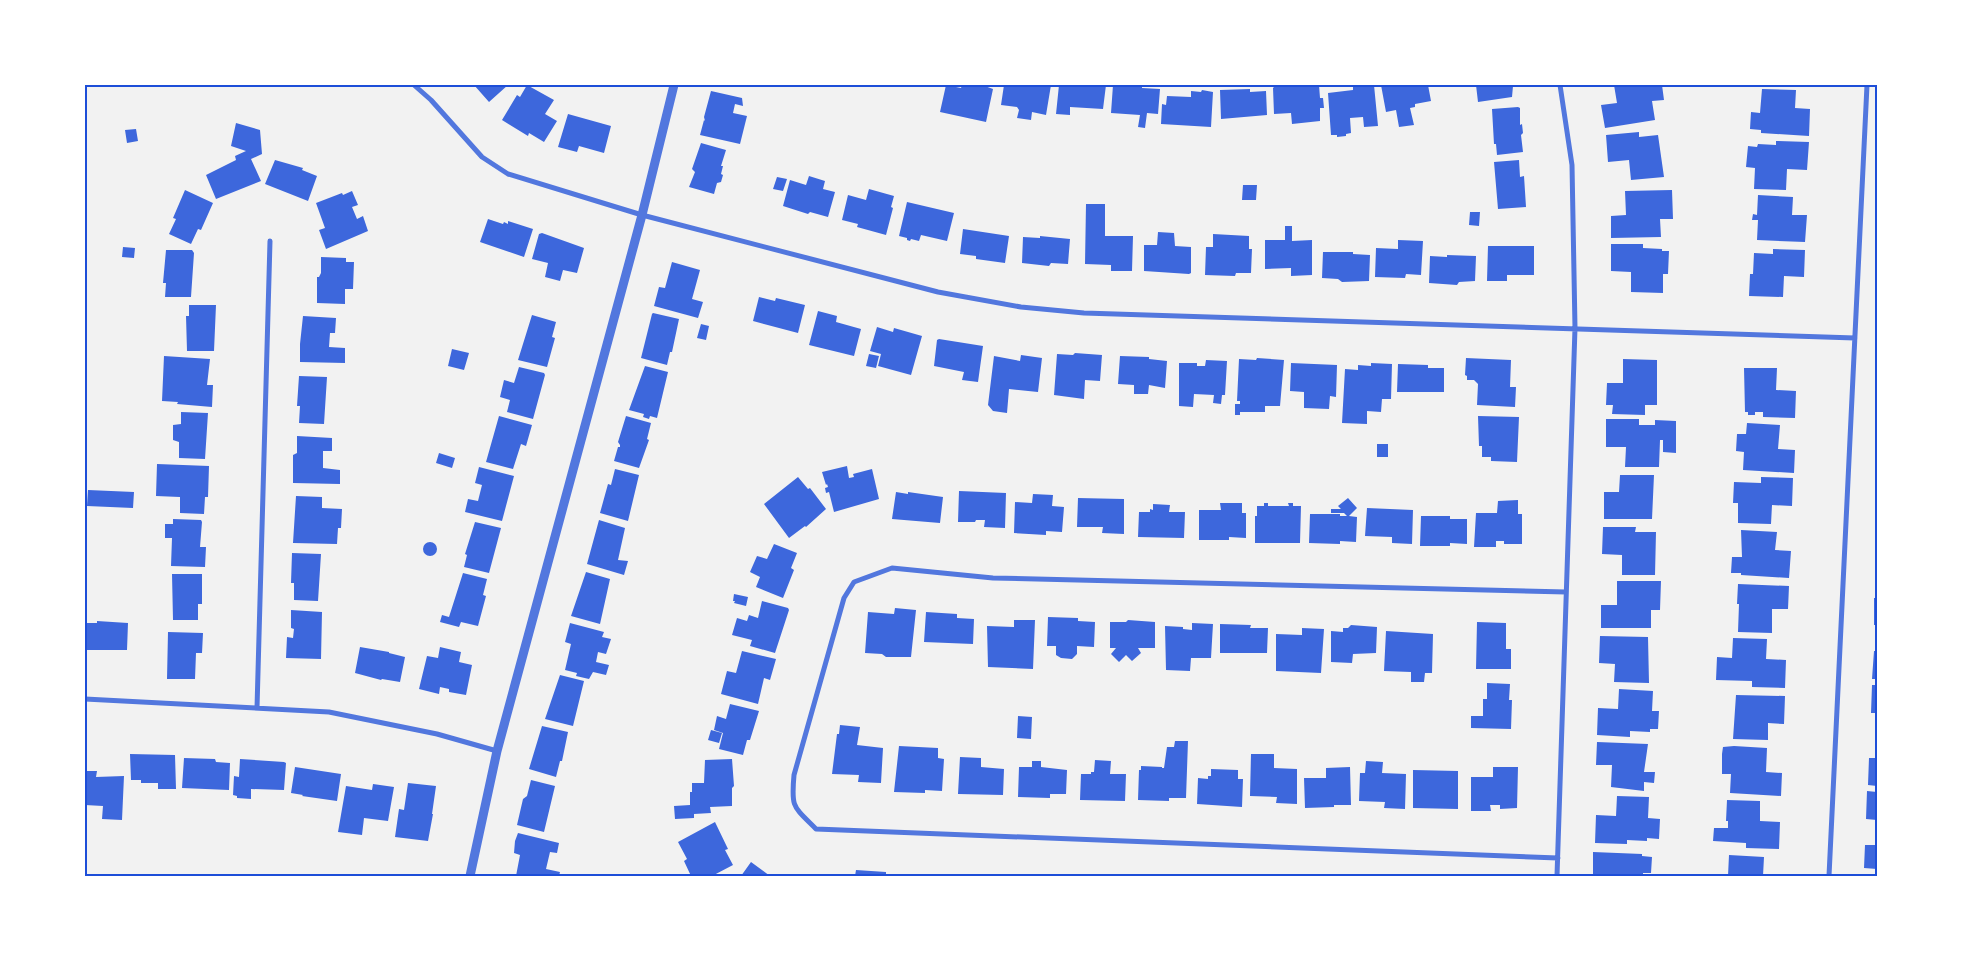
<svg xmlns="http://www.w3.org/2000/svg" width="1962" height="961" viewBox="0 0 1962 961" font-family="Quicksand,sans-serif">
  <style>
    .building { fill: #3d67dc }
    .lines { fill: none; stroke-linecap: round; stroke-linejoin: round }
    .minor { stroke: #5277de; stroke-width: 5 }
    .tertiary { stroke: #5277de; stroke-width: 9 }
    .neatline { fill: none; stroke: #1d4ed8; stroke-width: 2 }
  </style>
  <rect width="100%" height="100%" fill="#f2f2f2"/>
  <path class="building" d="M 474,85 L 508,85 L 489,102 Z
    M 527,85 L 554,100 L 545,114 L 557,121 L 544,142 L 529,133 L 528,136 L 502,120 L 517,95 L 520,97 Z
    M 946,85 L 961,88 L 962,85 L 982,85 L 993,89 L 986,122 L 940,112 Z
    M 1004,85 L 1051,85 L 1046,115 L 1032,112 L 1031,120 L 1017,118 L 1019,110 L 1017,107 L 1001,105 Z
    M 1059,85 L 1106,85 L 1103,109 L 1070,107 L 1070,115 L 1056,114 Z
    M 1113,85 L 1142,85 L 1142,88 L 1160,89 L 1158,114 L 1147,113 L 1145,128 L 1138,127 L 1140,115 L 1111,113 Z
    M 1319,85 L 1320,98 L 1323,98 L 1324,108 L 1320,108 L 1320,121 L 1292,124 L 1291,113 L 1274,114 L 1273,88 L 1275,86 Z
    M 1353,85 L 1374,85 L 1378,126 L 1364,127 L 1363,117 L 1350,118 L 1351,133 L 1346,134 L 1346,136 L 1337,137 L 1337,135 L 1331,135 L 1328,93 L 1353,90 Z
    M 1381,85 L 1428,85 L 1431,101 L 1415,104 L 1415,107 L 1410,108 L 1414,125 L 1399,127 L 1396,110 L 1386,112 Z
    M 1476,85 L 1511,85 L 1513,86 L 1512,97 L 1478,102 Z
    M 1614,85 L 1662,85 L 1664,100 L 1652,101 L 1655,120 L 1605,128 L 1601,105 L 1617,103 Z
    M 1250,89 L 1250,92 L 1266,91 L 1267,115 L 1221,119 L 1220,90 Z
    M 1762,89 L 1796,90 L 1795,108 L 1810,109 L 1809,136 L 1761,133 L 1761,130 L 1750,129 L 1751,112 L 1760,113 Z
    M 1202,90 L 1213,92 L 1211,127 L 1161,124 L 1162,104 L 1166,105 L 1167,96 L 1191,97 L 1191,91 L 1201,92 Z
    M 711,91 L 742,98 L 743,106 L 735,104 L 733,113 L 747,116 L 740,144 L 700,135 L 704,120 L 705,121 L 704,117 Z
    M 1518,107 L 1520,108 L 1520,125 L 1522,124 L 1523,133 L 1521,135 L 1523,152 L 1497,155 L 1496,144 L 1494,144 L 1492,109 Z
    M 568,114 L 611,126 L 604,153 L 579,146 L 577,152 L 558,147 Z
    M 236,123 L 260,130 L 262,154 L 251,159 L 261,181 L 216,199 L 206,175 L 236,160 L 235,156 L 246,151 L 231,146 Z
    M 136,129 L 138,141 L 127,143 L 125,130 Z
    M 1639,132 L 1639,137 L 1658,135 L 1664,177 L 1631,180 L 1629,160 L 1608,162 L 1606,135 Z
    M 1776,141 L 1809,142 L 1807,170 L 1787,169 L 1786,190 L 1754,189 L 1755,168 L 1746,167 L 1748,146 L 1757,147 L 1758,144 L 1776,145 Z
    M 701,143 L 726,150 L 721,166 L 723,166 L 721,174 L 723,175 L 721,182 L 717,183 L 714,194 L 689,187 L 695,172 L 692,169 Z
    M 275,160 L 303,168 L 302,170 L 317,176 L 308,201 L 265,184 Z
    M 1519,160 L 1520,177 L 1524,176 L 1526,207 L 1498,209 L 1494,162 Z
    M 809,176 L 825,181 L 823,189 L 835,192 L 828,217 L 810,212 L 808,214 L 783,206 L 790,180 L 806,185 Z
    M 777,177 L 787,179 L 783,191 L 773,189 Z
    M 1243,185 L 1257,185 L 1256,200 L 1242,200 Z
    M 869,189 L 894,196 L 891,207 L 893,208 L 886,235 L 857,227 L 858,224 L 842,220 L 848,195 L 866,200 Z
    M 185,190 L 213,203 L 201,230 L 198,229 L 191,244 L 169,234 L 176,219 L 173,218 Z
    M 1672,190 L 1673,219 L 1660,219 L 1661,237 L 1611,238 L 1611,216 L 1626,215 L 1625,191 Z
    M 352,191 L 358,205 L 352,207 L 357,219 L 363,216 L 368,231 L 326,249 L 319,230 L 325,228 L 316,203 L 342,193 L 343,195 Z
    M 1758,195 L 1793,197 L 1792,215 L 1807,215 L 1805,242 L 1757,240 L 1758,220 L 1752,220 L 1753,214 L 1757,215 Z
    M 907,202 L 954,213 L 947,241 L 921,235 L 919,241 L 911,239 L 910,241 L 907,240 L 907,238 L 899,236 Z
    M 1086,204 L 1105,204 L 1105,236 L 1133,236 L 1132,271 L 1111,271 L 1111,265 L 1085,264 Z
    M 1470,212 L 1480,212 L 1479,226 L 1469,225 Z
    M 488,219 L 503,224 L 504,222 L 508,224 L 508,221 L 533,229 L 524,257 L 480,242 Z
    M 1285,226 L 1292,226 L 1292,241 L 1312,240 L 1312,275 L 1291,276 L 1291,268 L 1265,269 L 1265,240 L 1285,240 Z
    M 963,229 L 1009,236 L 1005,263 L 976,259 L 976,256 L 960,254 Z
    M 1158,232 L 1174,233 L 1175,246 L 1191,247 L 1191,273 L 1189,274 L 1144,271 L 1144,245 L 1157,245 Z
    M 542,233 L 584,248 L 577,273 L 563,270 L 560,281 L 545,277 L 548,263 L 532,259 L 539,234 Z
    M 1213,234 L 1249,236 L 1249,249 L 1252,249 L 1251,273 L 1236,273 L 1235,276 L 1205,275 L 1206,247 L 1213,247 Z
    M 1040,236 L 1070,239 L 1068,264 L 1051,263 L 1049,266 L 1022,263 L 1023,237 L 1040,238 Z
    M 1398,240 L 1423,241 L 1421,275 L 1406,274 L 1405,278 L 1375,277 L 1376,248 L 1398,249 Z
    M 1611,244 L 1643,244 L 1643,248 L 1662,249 L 1662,251 L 1669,251 L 1668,274 L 1663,274 L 1663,293 L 1631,292 L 1631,272 L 1611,271 Z
    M 1488,246 L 1534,246 L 1534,275 L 1507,275 L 1507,281 L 1487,281 Z
    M 123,247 L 135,248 L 134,258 L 122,257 Z
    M 1773,249 L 1805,250 L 1804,277 L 1784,276 L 1783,297 L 1749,296 L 1750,274 L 1753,274 L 1754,253 L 1773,254 Z
    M 166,250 L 192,250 L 194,253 L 191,297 L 165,297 L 166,283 L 163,283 Z
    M 1323,252 L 1353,252 L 1353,254 L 1370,255 L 1369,281 L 1342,282 L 1338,279 L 1322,278 Z
    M 1447,255 L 1476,256 L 1475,281 L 1459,282 L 1457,285 L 1429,283 L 1430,256 L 1447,257 Z
    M 321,257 L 346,258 L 346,262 L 354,262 L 353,289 L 345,289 L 345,304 L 317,303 L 317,277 L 319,277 L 321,273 Z
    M 672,262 L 700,270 L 692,299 L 703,302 L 698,318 L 654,306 L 659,287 L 665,288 Z
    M 759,297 L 775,301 L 776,298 L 805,305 L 798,333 L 753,321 Z
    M 189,305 L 216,305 L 214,351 L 187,351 L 186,316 L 189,316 Z
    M 818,311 L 837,316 L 836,322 L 861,329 L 854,356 L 809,345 Z
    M 653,313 L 679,319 L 672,352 L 670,352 L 667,365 L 641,358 L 652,314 Z
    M 532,315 L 556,322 L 552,337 L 555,338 L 547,367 L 518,360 Z
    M 303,316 L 336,318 L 335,333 L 330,333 L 329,347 L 345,348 L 345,363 L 300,362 L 300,344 Z
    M 701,324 L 709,326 L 706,340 L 697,338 Z
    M 877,327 L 893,332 L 894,328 L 922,336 L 911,375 L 878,366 L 881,354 L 870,351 Z
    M 939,339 L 983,346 L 978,382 L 962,380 L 964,372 L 934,366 L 937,340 Z
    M 452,349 L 469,353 L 464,370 L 448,366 Z
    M 1075,353 L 1102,355 L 1100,381 L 1085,380 L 1084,399 L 1054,395 L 1057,354 L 1073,355 Z
    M 869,354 L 879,356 L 876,368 L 866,366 Z
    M 1021,355 L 1042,358 L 1038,392 L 1009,389 L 1007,413 L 993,411 L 988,405 L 994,356 L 1020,361 Z
    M 164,356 L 210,359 L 207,385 L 213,385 L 212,407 L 177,404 L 178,402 L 162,401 Z
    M 1120,356 L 1149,357 L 1149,359 L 1167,361 L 1165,388 L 1149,385 L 1148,394 L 1134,394 L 1134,385 L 1118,384 Z
    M 1257,358 L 1284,360 L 1280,406 L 1265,406 L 1265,412 L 1240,412 L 1240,415 L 1235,415 L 1235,404 L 1240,404 L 1240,401 L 1237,401 L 1239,359 L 1256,360 Z
    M 1466,358 L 1511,360 L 1510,387 L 1516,387 L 1515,407 L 1477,405 L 1478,384 L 1474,380 L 1467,380 L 1467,376 L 1465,375 Z
    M 1623,359 L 1657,360 L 1657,405 L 1645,405 L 1645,415 L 1612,414 L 1613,405 L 1606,405 L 1607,383 L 1623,383 Z
    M 1206,360 L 1227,361 L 1225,395 L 1222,395 L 1221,404 L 1213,403 L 1214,395 L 1194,394 L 1193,407 L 1179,406 L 1179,363 L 1197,363 L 1197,366 L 1205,366 Z
    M 1291,363 L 1337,365 L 1336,397 L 1330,396 L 1329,409 L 1304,408 L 1304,392 L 1290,391 Z
    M 1371,363 L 1392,364 L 1391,399 L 1382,399 L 1381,412 L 1367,411 L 1367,424 L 1342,423 L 1345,369 L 1358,370 L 1358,365 L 1371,366 Z
    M 1398,364 L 1428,365 L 1428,368 L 1444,368 L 1444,392 L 1397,392 Z
    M 645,366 L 668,372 L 657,418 L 650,416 L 649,419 L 643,417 L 644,414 L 629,410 Z
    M 519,367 L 544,373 L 545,375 L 533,419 L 507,412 L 510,400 L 500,397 L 504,380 L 514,383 Z
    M 1744,368 L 1777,368 L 1776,390 L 1796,391 L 1795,418 L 1763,417 L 1763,412 L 1755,412 L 1755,415 L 1748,415 L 1748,412 L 1745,412 Z
    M 299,376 L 327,377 L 324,424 L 299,423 L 300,406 L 297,406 Z
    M 181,412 L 208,413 L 205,459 L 179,458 L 179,442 L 173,440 L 173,425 L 181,424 Z
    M 499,416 L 532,425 L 526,446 L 521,444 L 513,469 L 486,462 Z
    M 626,416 L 651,423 L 647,439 L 649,440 L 639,468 L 614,461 L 618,447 L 620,447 L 620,445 L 618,442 Z
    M 1478,416 L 1519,417 L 1517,462 L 1491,461 L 1491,457 L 1482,457 L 1482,446 L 1479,446 Z
    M 1606,419 L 1639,419 L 1639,425 L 1655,425 L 1655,420 L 1676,421 L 1676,453 L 1663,452 L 1663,440 L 1660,440 L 1659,467 L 1625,467 L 1626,447 L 1606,447 Z
    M 1747,423 L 1780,425 L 1778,449 L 1795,450 L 1794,473 L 1743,470 L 1744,452 L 1736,451 L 1737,434 L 1746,434 Z
    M 297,436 L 332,438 L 332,451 L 323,451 L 323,468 L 340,470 L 340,484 L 293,483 L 293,455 L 297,453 Z
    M 1377,444 L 1388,444 L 1388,457 L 1377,457 Z
    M 439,453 L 455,458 L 452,468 L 436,463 Z
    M 157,464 L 209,466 L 208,497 L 205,497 L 204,514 L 180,513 L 180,497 L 156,496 Z
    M 847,466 L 849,478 L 854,477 L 853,474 L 872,469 L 879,499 L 834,512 L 829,492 L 826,493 L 825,488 L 828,487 L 827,484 L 826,485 L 822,472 Z
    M 479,467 L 514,476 L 502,521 L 465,512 L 468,499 L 478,501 L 482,485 L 475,483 Z
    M 615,469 L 639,475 L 628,521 L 600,513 L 608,484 L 611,485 Z
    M 1620,475 L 1654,475 L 1652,519 L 1604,519 L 1604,492 L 1619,492 Z
    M 798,477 L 808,489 L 810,488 L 826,509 L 806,527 L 805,526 L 789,538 L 764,504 Z
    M 1761,477 L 1793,478 L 1792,506 L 1772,505 L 1771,524 L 1738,523 L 1738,503 L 1733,503 L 1734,482 L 1761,483 Z
    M 88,490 L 134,492 L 133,508 L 87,506 Z
    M 959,491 L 1006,493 L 1005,528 L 984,527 L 985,520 L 976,520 L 975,522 L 958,522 Z
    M 896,492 L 908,494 L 908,492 L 943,497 L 940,523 L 892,519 Z
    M 1033,494 L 1053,495 L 1052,506 L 1064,507 L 1062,532 L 1046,531 L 1046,535 L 1014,533 L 1015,502 L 1032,503 Z
    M 296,496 L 322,497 L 322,508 L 342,509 L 341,528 L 338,528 L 337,544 L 293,543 Z
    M 1078,498 L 1124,499 L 1124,534 L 1102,533 L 1103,527 L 1077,527 Z
    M 1348,498 L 1357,508 L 1349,516 L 1357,517 L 1356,542 L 1340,541 L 1340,544 L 1309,543 L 1310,514 L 1340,514 L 1340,516 L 1347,516 L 1344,513 L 1331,513 L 1331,509 L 1341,509 L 1338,506 Z
    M 1518,500 L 1518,514 L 1522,514 L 1522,544 L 1504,544 L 1504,541 L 1496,541 L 1496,547 L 1474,547 L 1476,513 L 1497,513 L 1498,501 Z
    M 1220,503 L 1242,503 L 1242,513 L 1246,513 L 1246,538 L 1229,537 L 1229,540 L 1199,540 L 1199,510 L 1221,510 Z
    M 1264,503 L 1268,503 L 1268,506 L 1289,506 L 1288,503 L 1293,503 L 1293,506 L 1301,506 L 1300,543 L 1255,543 L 1255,516 L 1257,516 L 1257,506 L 1264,506 Z
    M 1153,504 L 1170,505 L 1169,512 L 1185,512 L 1184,538 L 1138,537 L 1139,512 L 1150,512 L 1150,509 L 1153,510 Z
    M 1367,508 L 1413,510 L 1412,544 L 1392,543 L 1392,537 L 1365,536 Z
    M 1421,516 L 1450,516 L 1450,519 L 1467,519 L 1467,544 L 1450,543 L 1450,546 L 1420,546 Z
    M 173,519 L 201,520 L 202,522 L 200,547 L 206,547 L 205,567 L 171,566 L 172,538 L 165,538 L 165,524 L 173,524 Z
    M 599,520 L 625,528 L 618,560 L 628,561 L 624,575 L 587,564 Z
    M 475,522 L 501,528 L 489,573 L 464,567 L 467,555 L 465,554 Z
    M 1603,527 L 1636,527 L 1635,532 L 1656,532 L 1655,575 L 1622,575 L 1622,555 L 1602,554 Z
    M 1741,530 L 1777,532 L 1775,550 L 1791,551 L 1789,578 L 1741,575 L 1741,573 L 1731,573 L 1732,557 L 1742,557 Z
    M423 549a7 7 0 1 1 14 0a7 7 0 1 1-14 0Z
    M 774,544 L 797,553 L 791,568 L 794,570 L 783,598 L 756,587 L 760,577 L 750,572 L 757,556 L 767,559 Z
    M 292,553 L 321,554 L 318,601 L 294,600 L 294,583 L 291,583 Z
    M 586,572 L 610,579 L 600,624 L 571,616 Z
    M 463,573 L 487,579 L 483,595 L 486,596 L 478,626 L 461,622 L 459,627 L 440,622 L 442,615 L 449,617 Z
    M 172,574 L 202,574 L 202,604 L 198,604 L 198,620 L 173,620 Z
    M 1617,581 L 1661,581 L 1660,610 L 1651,610 L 1651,628 L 1601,628 L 1601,605 L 1617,605 Z
    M 1738,584 L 1789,586 L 1788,609 L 1772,609 L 1772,633 L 1738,632 L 1739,604 L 1737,604 Z
    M 734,594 L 748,597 L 746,606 L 734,603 L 735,601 L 733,601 Z
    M 1874,598 L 1877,598 L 1877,625 L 1874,625 Z
    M 762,601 L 788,608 L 789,610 L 775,653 L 750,646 L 752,640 L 732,635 L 737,618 L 747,621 L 749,615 L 758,618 Z
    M 895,608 L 916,610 L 911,657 L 886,657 L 882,654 L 865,653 L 868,612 L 894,614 Z
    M 291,610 L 322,612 L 321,659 L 286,658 L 287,637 L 293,638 L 294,629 L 291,628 Z
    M 926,612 L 957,614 L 957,618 L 974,619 L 973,644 L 924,642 Z
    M 1048,617 L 1078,618 L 1078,621 L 1095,622 L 1094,647 L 1077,646 L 1077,654 L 1072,659 L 1061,658 L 1056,655 L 1056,646 L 1047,646 Z
    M 1014,620 L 1035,620 L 1033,669 L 988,667 L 987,626 L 1014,627 Z
    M 1128,620 L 1155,622 L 1155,648 L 1138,648 L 1141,653 L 1132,661 L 1126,655 L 1119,662 L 1111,654 L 1116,648 L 1110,648 L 1110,622 L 1126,622 Z
    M 97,621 L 128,623 L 127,650 L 85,650 L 85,623 L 97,623 Z
    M 1477,622 L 1506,623 L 1506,649 L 1511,649 L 1511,669 L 1476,669 Z
    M 570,623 L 604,632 L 602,637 L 611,639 L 606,654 L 598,652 L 596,662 L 609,665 L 606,675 L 593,672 L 589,679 L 576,676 L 577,673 L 565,670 L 571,644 L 565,642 Z
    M 1192,623 L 1213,624 L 1211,658 L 1191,658 L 1190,671 L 1166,670 L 1165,626 L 1183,627 L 1183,629 L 1192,630 Z
    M 1220,624 L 1251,625 L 1250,628 L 1268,628 L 1267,653 L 1220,653 Z
    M 1351,625 L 1377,627 L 1376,653 L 1353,654 L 1352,663 L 1331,662 L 1331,631 L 1343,632 L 1343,628 L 1348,628 Z
    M 1302,628 L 1324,629 L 1321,673 L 1276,671 L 1276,634 L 1302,635 Z
    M 1386,631 L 1433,634 L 1432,673 L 1425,673 L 1424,682 L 1411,682 L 1411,672 L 1384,671 Z
    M 168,632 L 203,633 L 202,653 L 196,653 L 195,679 L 167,679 Z
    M 1600,636 L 1648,637 L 1649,683 L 1614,682 L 1615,664 L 1599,663 Z
    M 1733,638 L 1767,639 L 1766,659 L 1786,660 L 1785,688 L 1752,687 L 1752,681 L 1716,680 L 1717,657 L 1732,658 Z
    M 360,647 L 389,652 L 389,653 L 405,657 L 400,682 L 382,679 L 381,680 L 355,673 Z
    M 440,647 L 461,652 L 459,662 L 472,665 L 466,695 L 449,692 L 449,689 L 440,687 L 439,694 L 419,689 L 427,656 L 438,658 Z
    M 742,651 L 776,659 L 770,680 L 764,678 L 758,704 L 721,694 L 727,671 L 736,673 Z
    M 1874,651 L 1877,651 L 1877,679 L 1872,679 Z
    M 560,675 L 584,681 L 573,726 L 545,719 Z
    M 1487,683 L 1510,684 L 1509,700 L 1512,700 L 1511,729 L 1471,728 L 1471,716 L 1483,716 L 1483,699 L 1487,699 Z
    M 1872,685 L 1877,685 L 1877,713 L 1871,713 Z
    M 1619,689 L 1653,691 L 1652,711 L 1659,711 L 1658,729 L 1650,729 L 1650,732 L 1630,731 L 1630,737 L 1597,735 L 1598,708 L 1618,709 Z
    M 1736,695 L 1785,696 L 1784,724 L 1768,723 L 1768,740 L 1733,739 Z
    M 730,704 L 759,711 L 750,740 L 747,740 L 743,755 L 719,749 L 723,733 L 714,730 L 717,716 L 726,719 Z
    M 1018,716 L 1032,717 L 1031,739 L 1017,738 Z
    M 840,725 L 860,727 L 857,745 L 883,748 L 881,783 L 858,782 L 859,775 L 832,774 L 837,734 L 839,734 Z
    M 542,726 L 568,732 L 562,761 L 560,761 L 556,777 L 529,769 Z
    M 711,730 L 722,733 L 719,743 L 708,740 Z
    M 1175,741 L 1188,741 L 1186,798 L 1169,798 L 1169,801 L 1138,800 L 1139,770 L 1141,770 L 1141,766 L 1162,767 L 1162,768 L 1164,768 L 1167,747 L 1174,747 Z
    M 1597,742 L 1648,744 L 1644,772 L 1655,772 L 1654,783 L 1644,782 L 1644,791 L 1611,787 L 1612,765 L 1596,765 Z
    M 899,746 L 938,748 L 938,758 L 944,759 L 942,791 L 925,790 L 925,793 L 894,792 Z
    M 1734,746 L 1767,748 L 1766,772 L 1782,773 L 1781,796 L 1730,793 L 1731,774 L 1722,774 L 1722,754 L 1723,747 Z
    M 130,754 L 175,755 L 176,789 L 158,789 L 158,783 L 141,783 L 141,780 L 131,780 Z
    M 1251,754 L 1274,754 L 1274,768 L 1297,769 L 1297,804 L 1276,803 L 1277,797 L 1250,796 Z
    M 960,757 L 981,758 L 981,767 L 1004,769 L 1003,795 L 958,794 Z
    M 184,758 L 215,759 L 216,762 L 230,763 L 229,790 L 182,788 Z
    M 1869,758 L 1877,758 L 1877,786 L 1868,785 Z
    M 240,759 L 284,762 L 286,763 L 284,790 L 251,789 L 251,799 L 237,798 L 237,796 L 233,795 L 234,776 L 239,777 Z
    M 732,759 L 734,786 L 732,788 L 732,806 L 710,807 L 711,813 L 694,814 L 694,818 L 675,819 L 674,806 L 690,805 L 690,792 L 692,792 L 692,783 L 704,783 L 705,760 Z
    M 1095,760 L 1111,761 L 1110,774 L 1126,774 L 1125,801 L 1080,800 L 1081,774 L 1091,774 L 1091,772 L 1094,772 Z
    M 1032,761 L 1041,761 L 1041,767 L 1067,770 L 1066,794 L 1050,794 L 1050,798 L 1018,797 L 1019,767 L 1032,767 Z
    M 1366,761 L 1383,762 L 1382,773 L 1406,774 L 1405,809 L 1384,808 L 1385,802 L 1359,801 L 1360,773 L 1365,773 Z
    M 295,767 L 341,774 L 337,801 L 302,796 L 303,795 L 291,793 Z
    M 1350,767 L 1351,805 L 1334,805 L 1334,807 L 1305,808 L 1304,778 L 1326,778 L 1326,768 Z
    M 1493,767 L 1518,767 L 1517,808 L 1500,809 L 1500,805 L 1490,805 L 1491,811 L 1471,811 L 1471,777 L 1493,777 Z
    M 1211,769 L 1238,770 L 1238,779 L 1243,779 L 1242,807 L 1197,804 L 1198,778 L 1208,779 L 1208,776 L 1211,776 Z
    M 1413,770 L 1458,771 L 1458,809 L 1413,808 Z
    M 85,771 L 97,771 L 96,777 L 124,776 L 122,820 L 102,819 L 103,806 L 85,805 Z
    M 531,780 L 555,786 L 544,832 L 517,825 L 523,799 L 527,796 Z
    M 408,783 L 436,786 L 432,814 L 433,814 L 428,841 L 395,837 L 399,809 L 404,810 Z
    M 373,784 L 394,787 L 388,821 L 364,818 L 362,835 L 338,832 L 346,786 L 372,790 Z
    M 1867,791 L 1877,792 L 1877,820 L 1866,819 Z
    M 1617,796 L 1649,797 L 1648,818 L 1660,819 L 1659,839 L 1647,838 L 1647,841 L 1627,840 L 1627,844 L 1595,843 L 1596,815 L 1616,816 Z
    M 1727,800 L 1760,801 L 1760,821 L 1780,822 L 1779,849 L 1746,848 L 1746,843 L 1713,841 L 1714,828 L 1728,828 L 1728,821 L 1726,821 Z
    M 715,822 L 728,849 L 725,850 L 733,865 L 712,876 L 691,876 L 684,861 L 687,859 L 678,842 Z
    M 518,833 L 559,843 L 557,853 L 550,852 L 546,869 L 560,872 L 559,876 L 516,876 L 520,855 L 514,853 L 515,841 Z
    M 1865,845 L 1877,845 L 1877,869 L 1864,868 Z
    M 1593,852 L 1642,854 L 1642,856 L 1652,857 L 1651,873 L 1643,873 L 1643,876 L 1593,876 Z
    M 1729,855 L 1764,857 L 1763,876 L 1728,876 Z
    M 751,862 L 770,876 L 741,876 Z
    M 856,870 L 886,872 L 886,876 L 855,876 Z"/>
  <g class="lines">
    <path class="minor" d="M 414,85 L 431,100 L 482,157 L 508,174 L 642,215 L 938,292 L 1021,307 L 1084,313 L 1855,338
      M 85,699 L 329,712 L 437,734 L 497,751
      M 257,708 L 270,241
      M 1558,858 L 816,829 C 793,806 791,808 794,775 L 844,598 L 854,582 L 892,568 L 993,578 L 1566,592
      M 1557,876 L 1575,328 L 1572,165 L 1560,85
      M 1829,876 L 1867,85"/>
    <path class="tertiary" d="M 470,876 L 497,751 L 642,215 L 674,85"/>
  </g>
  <rect width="1962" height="961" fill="none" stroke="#ffffff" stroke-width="172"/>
  <rect x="86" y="86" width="1790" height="789" class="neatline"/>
</svg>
